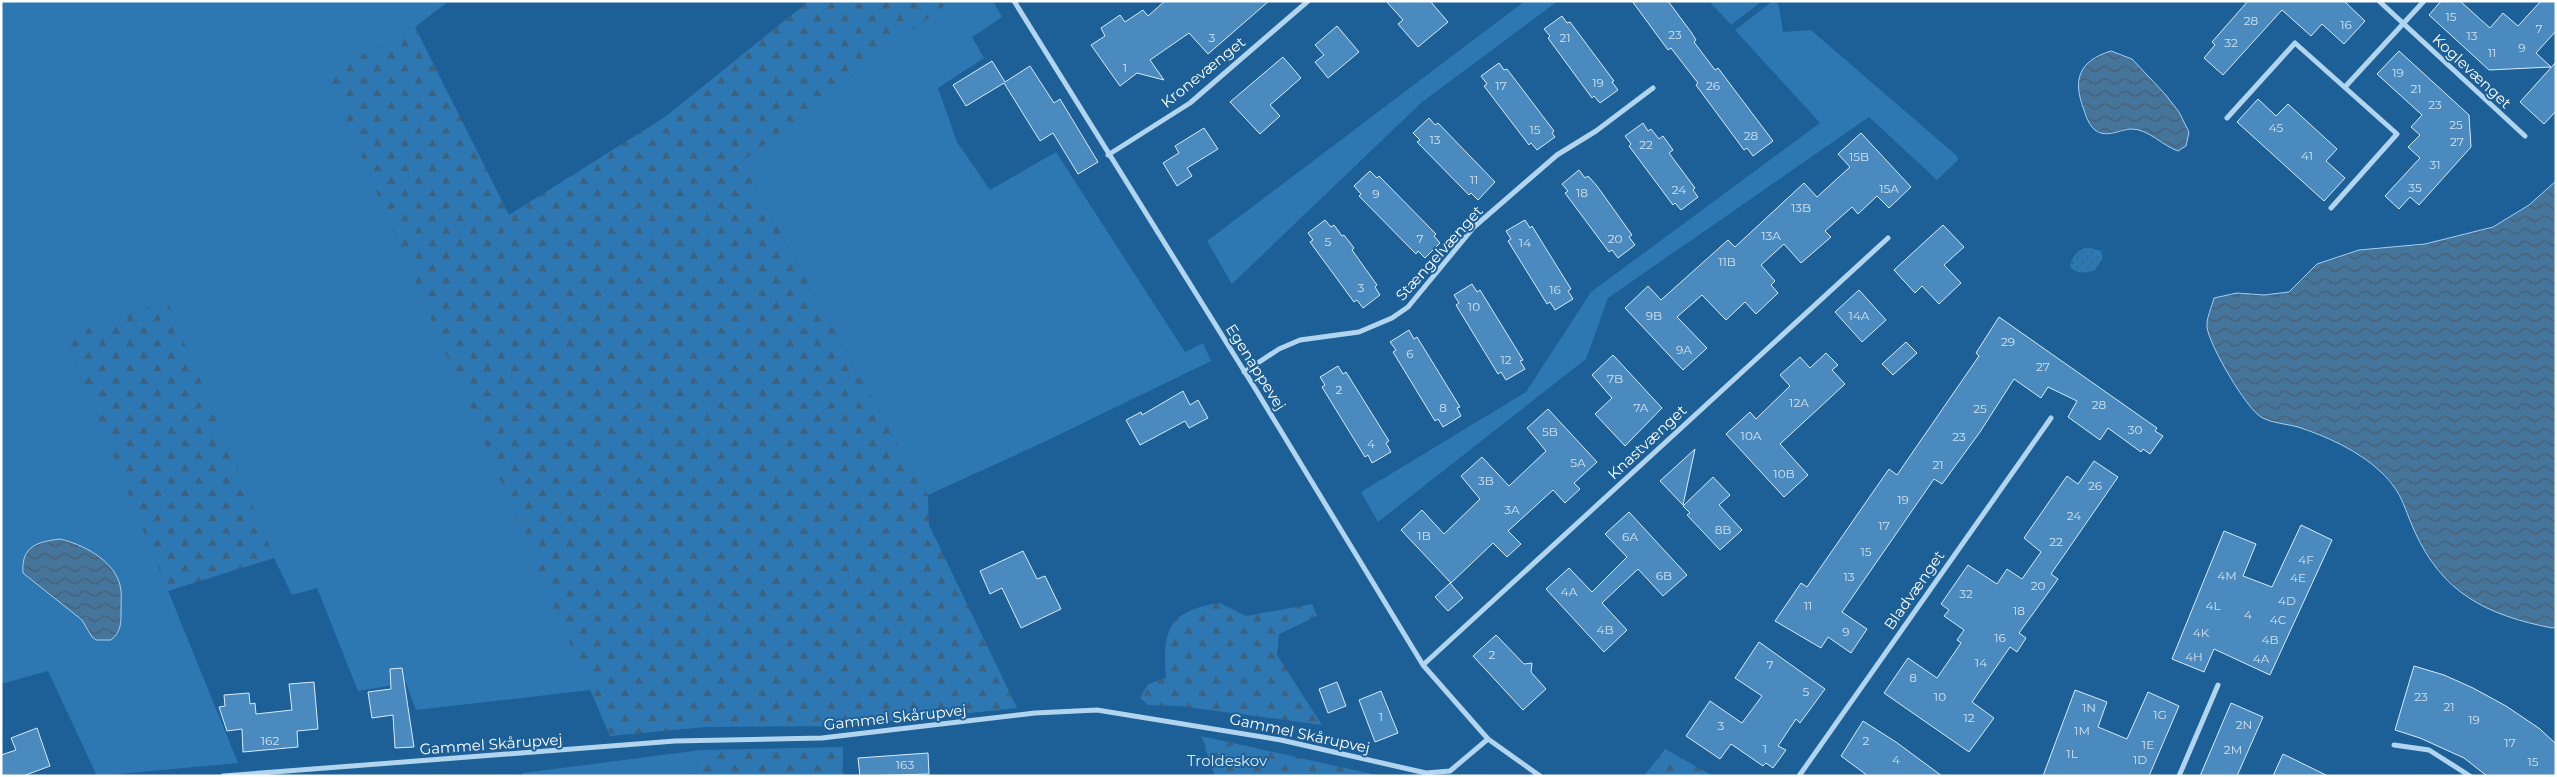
<svg xmlns="http://www.w3.org/2000/svg" width="2557" height="777" viewBox="0 0 2557 777" font-family="Montserrat,sans-serif">
  <style>
    .green { fill: #2d78b3 }
    .forest { fill: url(#forest-firs) }
    .park { fill: url(#park-dots) }
    .water { fill: url(#water-waves); stroke: #a4d0f1 }
    .building { fill: #4a8abe; stroke: #d8ebfb }
    .lines { fill: none; stroke-linecap: round; stroke-linejoin: round }
    .minor { stroke: #b1d4ef; stroke-width: 5 }
    .labels { text-anchor: middle; dominant-baseline: central; stroke-width: 4; stroke-linejoin: round; paint-order: stroke }
    .number-label { font-size: 12px; fill: #d2e2ef }
    .street-label { font-size: 15px; fill: #fff; stroke: #1d5f97 }
    .park-label { font-size: 15px; fill: #d8ebfb; stroke: #1d5f97 }
  </style>
  <defs>
    <pattern id="forest-firs" width="22" height="20" patternUnits="userSpaceOnUse" patternTransform="scale(1.25)"><rect width="22" height="20" fill="#2d78b3"/><path d="M5 1l3.5 6h-7zM16 11l3.5 6h-7z" fill="#3c6280"/></pattern>
    <pattern id="park-dots" width="8" height="8" patternUnits="userSpaceOnUse" patternTransform="scale(1.25)"><rect width="8" height="8" fill="#2d78b3"/><path d="M2 2h.1M6 6h.1" fill="none" stroke="#3c6280" stroke-width="1.8" stroke-linecap="round"/></pattern>
    <pattern id="water-waves" width="16" height="10" patternUnits="userSpaceOnUse" patternTransform="scale(1.25)"><rect width="16" height="10" fill="#46759c"/><path d="M0 5q4-4 8 0t8 0" fill="none" stroke="#495e70"/></pattern>
  </defs>
  <rect width="100%" height="100%" fill="#1d5f97"/>
  <path class="green" d="M 1,1 L 449,1 L 415,27 L 326,74 L 591,690 L 416,710 L 406,683 L 358,691 L 317,588 L 292,595 L 274,558 L 167,301 L 65,337 L 238,763 L 97,776 L 48,671 L 1,684 Z
    M 950,1 L 993,1 L 1002,17 L 972,37 L 984,58 L 938,88 L 957,142 L 990,190 L 1056,152 L 1185,352 L 1203,343 L 1211,361 L 1044,442 L 928,495 L 920,485 L 741,162 Z
    M 1525,1 L 1558,1 L 1422,102 L 1232,284 L 1207,241 Z
    M 1709,1 L 1762,1 L 1731,25 Z
    M 1773,1 L 1776,1 L 1779,6 L 1783,32 L 1811,30 L 1957,156 L 1958,160 L 1937,180 L 1869,117 L 1608,298 L 1586,359 L 1378,522 L 1361,492 L 1526,392 L 1591,292 L 1820,123 L 1735,30 Z
    M 701,750 L 695,776 L 523,776 L 523,773 Z"/>
  <path class="forest" d="M 809,1 L 950,1 L 741,162 L 920,485 L 928,495 L 929,525 L 1017,708 L 844,726 L 706,727 L 610,736 L 326,74 L 415,27 L 509,215 L 665,117 Z
    M 167,301 L 274,558 L 168,591 L 65,337 Z
    M 1220,603 L 1246,616 L 1312,604 L 1317,616 L 1279,634 L 1277,655 L 1322,725 L 1179,706 L 1148,705 L 1140,698 L 1148,684 L 1166,678 C 1162,631 1168,610 1220,603 Z
    M 1201,736 L 1381,776 L 1215,776 Z
    M 843,747 L 843,776 L 695,776 L 701,750 Z
    M 1665,749 L 1713,776 L 1644,776 Z"/>
  <path class="park" d="M 2087,247 L 2101,251 L 2103,258 L 2095,270 C 2086,273 2076,275 2070,266 C 2072,256 2078,250 2087,247 Z"/>
  <path class="water" d="M 2111,51 L 2132,59 L 2165,94 L 2179,112 L 2189,132 L 2186,146 L 2178,151 C 2163,146 2148,129 2132,129 C 2120,129 2107,139 2095,130 C 2089,125 2086,117 2084,110 C 2072,79 2079,61 2111,51 Z
    M 2556,181 L 2556,627 L 2552,628 C 2486,615 2442,593 2414,530 C 2403,505 2402,492 2381,472 C 2359,451 2326,436 2298,427 C 2287,424 2271,423 2261,417 C 2246,408 2209,345 2207,327 C 2206,319 2212,306 2214,298 L 2237,293 L 2264,295 L 2289,292 L 2317,264 L 2359,250 L 2425,244 L 2493,227 L 2529,205 Z
    M 60,539 C 82,544 114,560 120,585 C 122,592 121,601 121,608 C 121,622 122,631 111,640 L 96,640 L 92,637 L 82,620 L 23,573 C 21,546 37,542 60,539 Z"/>
  <path class="building" d="M 1165,1 L 1269,1 L 1208,54 L 1189,33 L 1150,60 L 1164,80 L 1137,73 L 1120,86 L 1091,45 L 1105,36 L 1101,28 L 1120,15 L 1125,22 L 1143,10 L 1148,16 Z
    M 1386,1 L 1430,1 L 1448,22 L 1418,47 L 1398,24 L 1403,20 Z
    M 1632,1 L 1668,1 L 1691,32 L 1696,40 L 1694,42 L 1715,70 L 1718,68 L 1773,141 L 1753,156 L 1747,148 L 1744,150 L 1696,85 L 1698,83 L 1671,48 L 1668,50 Z
    M 2248,1 L 2344,1 L 2365,21 L 2344,44 L 2322,24 L 2311,36 L 2282,10 L 2223,75 L 2204,58 L 2215,45 L 2212,42 Z
    M 2441,1 L 2460,1 L 2490,28 L 2503,13 L 2518,26 L 2541,1 L 2556,1 L 2556,31 L 2536,53 L 2551,67 L 2489,70 L 2429,15 Z
    M 1562,16 L 1567,23 L 1570,22 L 1614,81 L 1612,82 L 1618,90 L 1600,103 L 1594,96 L 1592,98 L 1548,38 L 1550,36 L 1544,29 Z
    M 1337,26 L 1359,52 L 1328,78 L 1315,62 L 1324,55 L 1315,45 Z
    M 2399,51 L 2469,115 L 2471,147 L 2419,205 L 2410,197 L 2399,209 L 2385,196 L 2420,158 L 2408,147 L 2420,135 L 2411,127 L 2422,115 L 2377,74 Z
    M 1283,57 L 1301,78 L 1270,105 L 1280,116 L 1260,134 L 1230,102 Z
    M 992,61 L 1005,82 L 1030,66 L 1054,103 L 1060,99 L 1098,162 L 1078,174 L 1053,133 L 1040,141 L 1004,83 L 966,106 L 953,85 Z
    M 2556,62 L 2556,111 L 2544,124 L 2520,102 Z
    M 1499,63 L 1504,70 L 1507,69 L 1554,131 L 1552,133 L 1555,137 L 1537,150 L 1531,143 L 1529,145 L 1484,86 L 1487,84 L 1481,76 Z
    M 2258,99 L 2276,116 L 2288,104 L 2337,149 L 2326,161 L 2345,178 L 2324,201 L 2237,122 Z
    M 1429,118 L 1435,125 L 1438,123 L 1495,182 L 1478,200 L 1471,193 L 1469,195 L 1417,142 L 1420,140 L 1413,133 Z
    M 1643,123 L 1648,131 L 1651,129 L 1659,139 L 1663,136 L 1673,150 L 1669,153 L 1695,188 L 1693,190 L 1698,197 L 1681,210 L 1675,203 L 1673,205 L 1629,146 L 1631,144 L 1625,136 Z
    M 1204,128 L 1218,149 L 1187,168 L 1192,176 L 1177,186 L 1163,163 L 1179,153 L 1175,146 Z
    M 1861,133 L 1911,187 L 1889,208 L 1877,196 L 1858,214 L 1852,207 L 1825,231 L 1831,237 L 1801,263 L 1784,244 L 1761,265 L 1775,281 L 1771,285 L 1778,293 L 1756,314 L 1745,302 L 1726,320 L 1702,295 L 1677,317 L 1707,348 L 1683,370 L 1625,308 L 1648,286 L 1661,300 L 1728,240 L 1735,247 L 1804,183 L 1817,197 L 1850,167 L 1838,154 Z
    M 1579,170 L 1585,178 L 1588,176 L 1597,186 L 1632,235 L 1629,237 L 1635,245 L 1618,258 L 1612,250 L 1609,252 L 1565,193 L 1568,191 L 1562,184 Z
    M 1370,171 L 1377,178 L 1379,176 L 1436,234 L 1434,236 L 1440,243 L 1425,258 L 1418,251 L 1416,254 L 1359,196 L 1361,194 L 1354,186 Z
    M 1325,220 L 1331,227 L 1334,225 L 1342,236 L 1344,235 L 1354,248 L 1352,250 L 1377,285 L 1375,287 L 1380,295 L 1363,308 L 1357,300 L 1354,302 L 1310,242 L 1313,240 L 1308,233 Z
    M 1525,220 L 1530,228 L 1532,226 L 1571,289 L 1568,291 L 1573,299 L 1555,310 L 1550,302 L 1547,304 L 1508,241 L 1511,239 L 1506,231 Z
    M 1943,225 L 1964,247 L 1944,265 L 1961,283 L 1939,304 L 1922,286 L 1915,293 L 1894,270 Z
    M 1472,284 L 1477,292 L 1480,290 L 1523,360 L 1520,361 L 1525,369 L 1506,380 L 1501,372 L 1498,374 L 1456,305 L 1459,303 L 1454,295 Z
    M 1859,290 L 1886,320 L 1862,342 L 1835,312 Z
    M 1999,317 L 2157,428 L 2155,431 L 2163,436 L 2150,454 L 2143,449 L 2141,452 L 2108,428 L 2100,440 L 2068,417 L 2077,401 L 2048,387 L 2041,398 L 2014,379 L 1980,432 L 1942,484 L 1934,479 L 1842,612 L 1867,629 L 1851,653 L 1828,637 L 1821,648 L 1775,621 L 1801,583 L 1807,587 L 1889,469 L 1897,475 L 1979,356 L 1976,353 Z
    M 1409,330 L 1414,339 L 1417,337 L 1460,407 L 1457,408 L 1461,416 L 1443,427 L 1438,419 L 1435,421 L 1393,352 L 1396,350 L 1390,342 Z
    M 1906,342 L 1917,353 L 1893,375 L 1882,364 Z
    M 1826,353 L 1838,365 L 1832,370 L 1845,384 L 1780,444 L 1808,475 L 1784,497 L 1726,434 L 1750,412 L 1756,419 L 1790,386 L 1780,375 L 1800,357 L 1810,368 Z
    M 1613,355 L 1662,408 L 1625,446 L 1595,414 L 1612,398 L 1592,375 Z
    M 1338,366 L 1343,374 L 1346,372 L 1389,441 L 1386,443 L 1391,452 L 1372,463 L 1368,455 L 1365,457 L 1322,387 L 1325,385 L 1320,377 Z
    M 1183,391 L 1190,405 L 1198,400 L 1208,418 L 1189,428 L 1185,421 L 1140,445 L 1126,420 L 1141,412 L 1142,415 Z
    M 1548,409 L 1597,462 L 1574,483 L 1580,489 L 1565,503 L 1553,490 L 1508,531 L 1521,544 L 1507,557 L 1493,543 L 1451,583 L 1401,530 L 1422,510 L 1444,534 L 1480,499 L 1461,476 L 1482,457 L 1509,486 L 1546,451 L 1527,428 Z
    M 1695,449 L 1683,505 L 1660,481 Z
    M 2094,461 L 2118,477 L 2051,574 L 2058,579 L 2019,633 L 2026,638 L 2017,652 L 2010,647 L 1972,702 L 1994,718 L 1969,752 L 1884,693 L 1908,658 L 1937,678 L 1961,643 L 1957,640 L 1964,630 L 1944,616 L 1949,610 L 1941,604 L 1968,565 L 1997,584 L 2007,569 L 2022,579 L 2041,552 L 2024,538 L 2067,476 L 2078,484 Z
    M 1713,477 L 1730,495 L 1719,505 L 1742,530 L 1720,550 L 1687,515 L 1690,513 L 1683,506 Z
    M 1629,512 L 1687,575 L 1663,596 L 1638,569 L 1602,603 L 1627,630 L 1604,652 L 1546,589 L 1569,568 L 1592,592 L 1627,557 L 1605,534 Z
    M 2301,525 L 2332,540 L 2270,675 L 2214,649 L 2204,672 L 2172,659 L 2224,531 L 2256,544 L 2243,576 L 2272,587 Z
    M 1023,551 L 1037,579 L 1045,576 L 1061,609 L 1021,628 L 1002,588 L 990,594 L 980,571 Z
    M 1450,583 L 1463,598 L 1448,611 L 1435,597 Z
    M 1496,635 L 1524,664 L 1532,663 L 1531,672 L 1546,689 L 1523,710 L 1473,656 Z
    M 1759,642 L 1825,689 L 1800,723 L 1796,719 L 1778,746 L 1786,750 L 1773,768 L 1766,763 L 1763,766 L 1731,744 L 1720,759 L 1686,736 L 1710,701 L 1742,723 L 1762,696 L 1735,678 Z
    M 2414,666 L 2444,675 L 2473,688 L 2506,706 L 2540,729 L 2556,744 L 2556,776 L 2487,776 L 2464,758 L 2420,738 L 2395,730 Z
    M 402,668 L 414,747 L 395,748 L 393,715 L 372,718 L 368,692 L 391,689 L 390,669 Z
    M 314,682 L 318,729 L 297,731 L 298,747 L 243,752 L 242,729 L 227,731 L 219,707 L 225,706 L 224,695 L 249,693 L 250,704 L 255,703 L 256,714 L 292,710 L 289,684 Z
    M 1337,682 L 1346,706 L 1328,713 L 1319,689 Z
    M 2075,690 L 2107,702 L 2098,727 L 2127,739 L 2148,692 L 2179,706 L 2149,776 L 2043,776 Z
    M 1381,691 L 1398,733 L 1375,742 L 1359,700 Z
    M 2231,703 L 2263,717 L 2237,776 L 2200,776 Z
    M 1863,721 L 1896,742 L 1942,776 L 1868,776 L 1841,756 Z
    M 37,728 L 50,766 L 23,776 L 1,776 L 1,755 L 16,750 L 11,738 Z
    M 928,753 L 929,774 L 860,776 L 858,758 Z
    M 2283,754 L 2328,776 L 2273,776 Z"/>
  <g class="lines">
    <path class="minor" d="M 1014,1 L 1256,390 L 1423,665 L 1488,739 L 1540,776
      M 2379,1 L 2525,136
      M 2345,87 L 2424,1
      M 2227,118 L 2295,43 L 2397,134 L 2331,208
      M 1108,155 L 1190,103 L 1308,1
      M 1244,372 L 1279,349 L 1300,340 L 1359,332 L 1392,318 L 1408,307 L 1474,227 L 1557,155 L 1596,131 L 1653,88
      M 1423,665 L 1888,238
      M 2394,745 L 2429,750 L 2470,776
      M 223,776 L 675,741 L 822,738 L 1035,713 L 1097,710 L 1281,740 L 1426,773 L 1450,771 L 1488,739
      M 1799,776 L 2051,418
      M 2179,776 L 2218,685"/>
  </g>
  <g class="labels">
    <g class="number-label">
      <text x="2451" y="16">15</text>
      <text x="2251" y="20">28</text>
      <text x="2346" y="24">16</text>
      <text x="2539" y="28">7</text>
      <text x="1675" y="34">23</text>
      <text x="2472" y="35">13</text>
      <text x="1212" y="37">3</text>
      <text x="1565" y="37">21</text>
      <text x="2231" y="42">32</text>
      <text x="2522" y="47">9</text>
      <text x="2492" y="52">11</text>
      <text x="1125" y="67">1</text>
      <text x="2398" y="72">19</text>
      <text x="1598" y="82">19</text>
      <text x="1501" y="85">17</text>
      <text x="1713" y="85">26</text>
      <text x="2416" y="88">21</text>
      <text x="2435" y="104">23</text>
      <text x="2456" y="124">25</text>
      <text x="2276" y="127">45</text>
      <text x="1535" y="129">15</text>
      <text x="1751" y="135">28</text>
      <text x="1435" y="139">13</text>
      <text x="2457" y="141">27</text>
      <text x="1646" y="144">22</text>
      <text x="2307" y="155">41</text>
      <text x="1859" y="156">15B</text>
      <text x="2435" y="164">31</text>
      <text x="1474" y="179">11</text>
      <text x="2415" y="187">35</text>
      <text x="1889" y="188">15A</text>
      <text x="1679" y="189">24</text>
      <text x="1582" y="192">18</text>
      <text x="1376" y="193">9</text>
      <text x="1801" y="207">13B</text>
      <text x="1771" y="235">13A</text>
      <text x="1420" y="238">7</text>
      <text x="1615" y="238">20</text>
      <text x="1328" y="241">5</text>
      <text x="1525" y="242">14</text>
      <text x="1727" y="261">11B</text>
      <text x="1361" y="287">3</text>
      <text x="1555" y="289">16</text>
      <text x="1474" y="306">10</text>
      <text x="1654" y="315">9B</text>
      <text x="1859" y="315">14A</text>
      <text x="2008" y="341">29</text>
      <text x="1684" y="349">9A</text>
      <text x="1410" y="353">6</text>
      <text x="1506" y="359">12</text>
      <text x="2043" y="366">27</text>
      <text x="1615" y="378">7B</text>
      <text x="1339" y="389">2</text>
      <text x="1799" y="402">12A</text>
      <text x="2099" y="404">28</text>
      <text x="1443" y="407">8</text>
      <text x="1641" y="407">7A</text>
      <text x="1980" y="408">25</text>
      <text x="2135" y="429">30</text>
      <text x="1550" y="431">5B</text>
      <text x="1751" y="435">10A</text>
      <text x="1959" y="436">23</text>
      <text x="1371" y="443">4</text>
      <text x="1578" y="462">5A</text>
      <text x="1938" y="464">21</text>
      <text x="1784" y="473">10B</text>
      <text x="1486" y="480">3B</text>
      <text x="2095" y="485">26</text>
      <text x="1903" y="499">19</text>
      <text x="1512" y="509">3A</text>
      <text x="2074" y="515">24</text>
      <text x="1884" y="525">17</text>
      <text x="1723" y="529">8B</text>
      <text x="1424" y="535">1B</text>
      <text x="1630" y="536">6A</text>
      <text x="2056" y="541">22</text>
      <text x="1866" y="551">15</text>
      <text x="2306" y="559">4F</text>
      <text x="1664" y="575">6B</text>
      <text x="2227" y="575">4M</text>
      <text x="1849" y="576">13</text>
      <text x="2298" y="577">4E</text>
      <text x="2038" y="585">20</text>
      <text x="1569" y="591">4A</text>
      <text x="1966" y="593">32</text>
      <text x="2287" y="600">4D</text>
      <text x="1808" y="605">11</text>
      <text x="2213" y="605">4L</text>
      <text x="2019" y="610">18</text>
      <text x="2248" y="614">4</text>
      <text x="2278" y="619">4C</text>
      <text x="1605" y="629">4B</text>
      <text x="1846" y="631">9</text>
      <text x="2201" y="632">4K</text>
      <text x="2000" y="637">16</text>
      <text x="2270" y="639">4B</text>
      <text x="1492" y="654">2</text>
      <text x="2194" y="656">4H</text>
      <text x="2261" y="658">4A</text>
      <text x="1981" y="662">14</text>
      <text x="1770" y="664">7</text>
      <text x="1913" y="677">8</text>
      <text x="1806" y="691">5</text>
      <text x="1940" y="696">10</text>
      <text x="2421" y="696">23</text>
      <text x="2449" y="706">21</text>
      <text x="2089" y="707">1N</text>
      <text x="2160" y="714">1G</text>
      <text x="1381" y="716">1</text>
      <text x="1969" y="717">12</text>
      <text x="2474" y="719">19</text>
      <text x="2244" y="724">2N</text>
      <text x="1721" y="725">3</text>
      <text x="2082" y="730">1M</text>
      <text x="270" y="740">162</text>
      <text x="1866" y="740">2</text>
      <text x="2510" y="742">17</text>
      <text x="2148" y="744">1E</text>
      <text x="1765" y="748">1</text>
      <text x="2233" y="749">2M</text>
      <text x="2072" y="753">1L</text>
      <text x="1896" y="759">4</text>
      <text x="2140" y="759">1D</text>
      <text x="2533" y="761">15</text>
      <text x="905" y="764">163</text>
    </g>
    <g class="street-label">
      <text transform="translate(2472 71) rotate(43)">Koglevænget</text>
      <text transform="translate(1203 72) rotate(-39)">Kronevænget</text>
      <text transform="translate(1439 253) rotate(-48)">Stængelvænget</text>
      <text transform="translate(1256 367) rotate(58)">Egenappevej</text>
      <text transform="translate(1647 442) rotate(-43)">Knastvænget</text>
      <text transform="translate(1914 590) rotate(-55)">Bladvænget</text>
      <text transform="translate(895 717) rotate(-6)">Gammel Skårupvej</text>
      <text transform="translate(1300 733) rotate(12)">Gammel Skårupvej</text>
      <text transform="translate(491 744) rotate(-4)">Gammel Skårupvej</text>
    </g>
    <g class="park-label">
      <text x="1227" y="760">Troldeskov</text>
    </g>
  </g>
  <rect width="2557" height="777" fill="none" stroke="#ffffff" stroke-width="5"/>
</svg>
